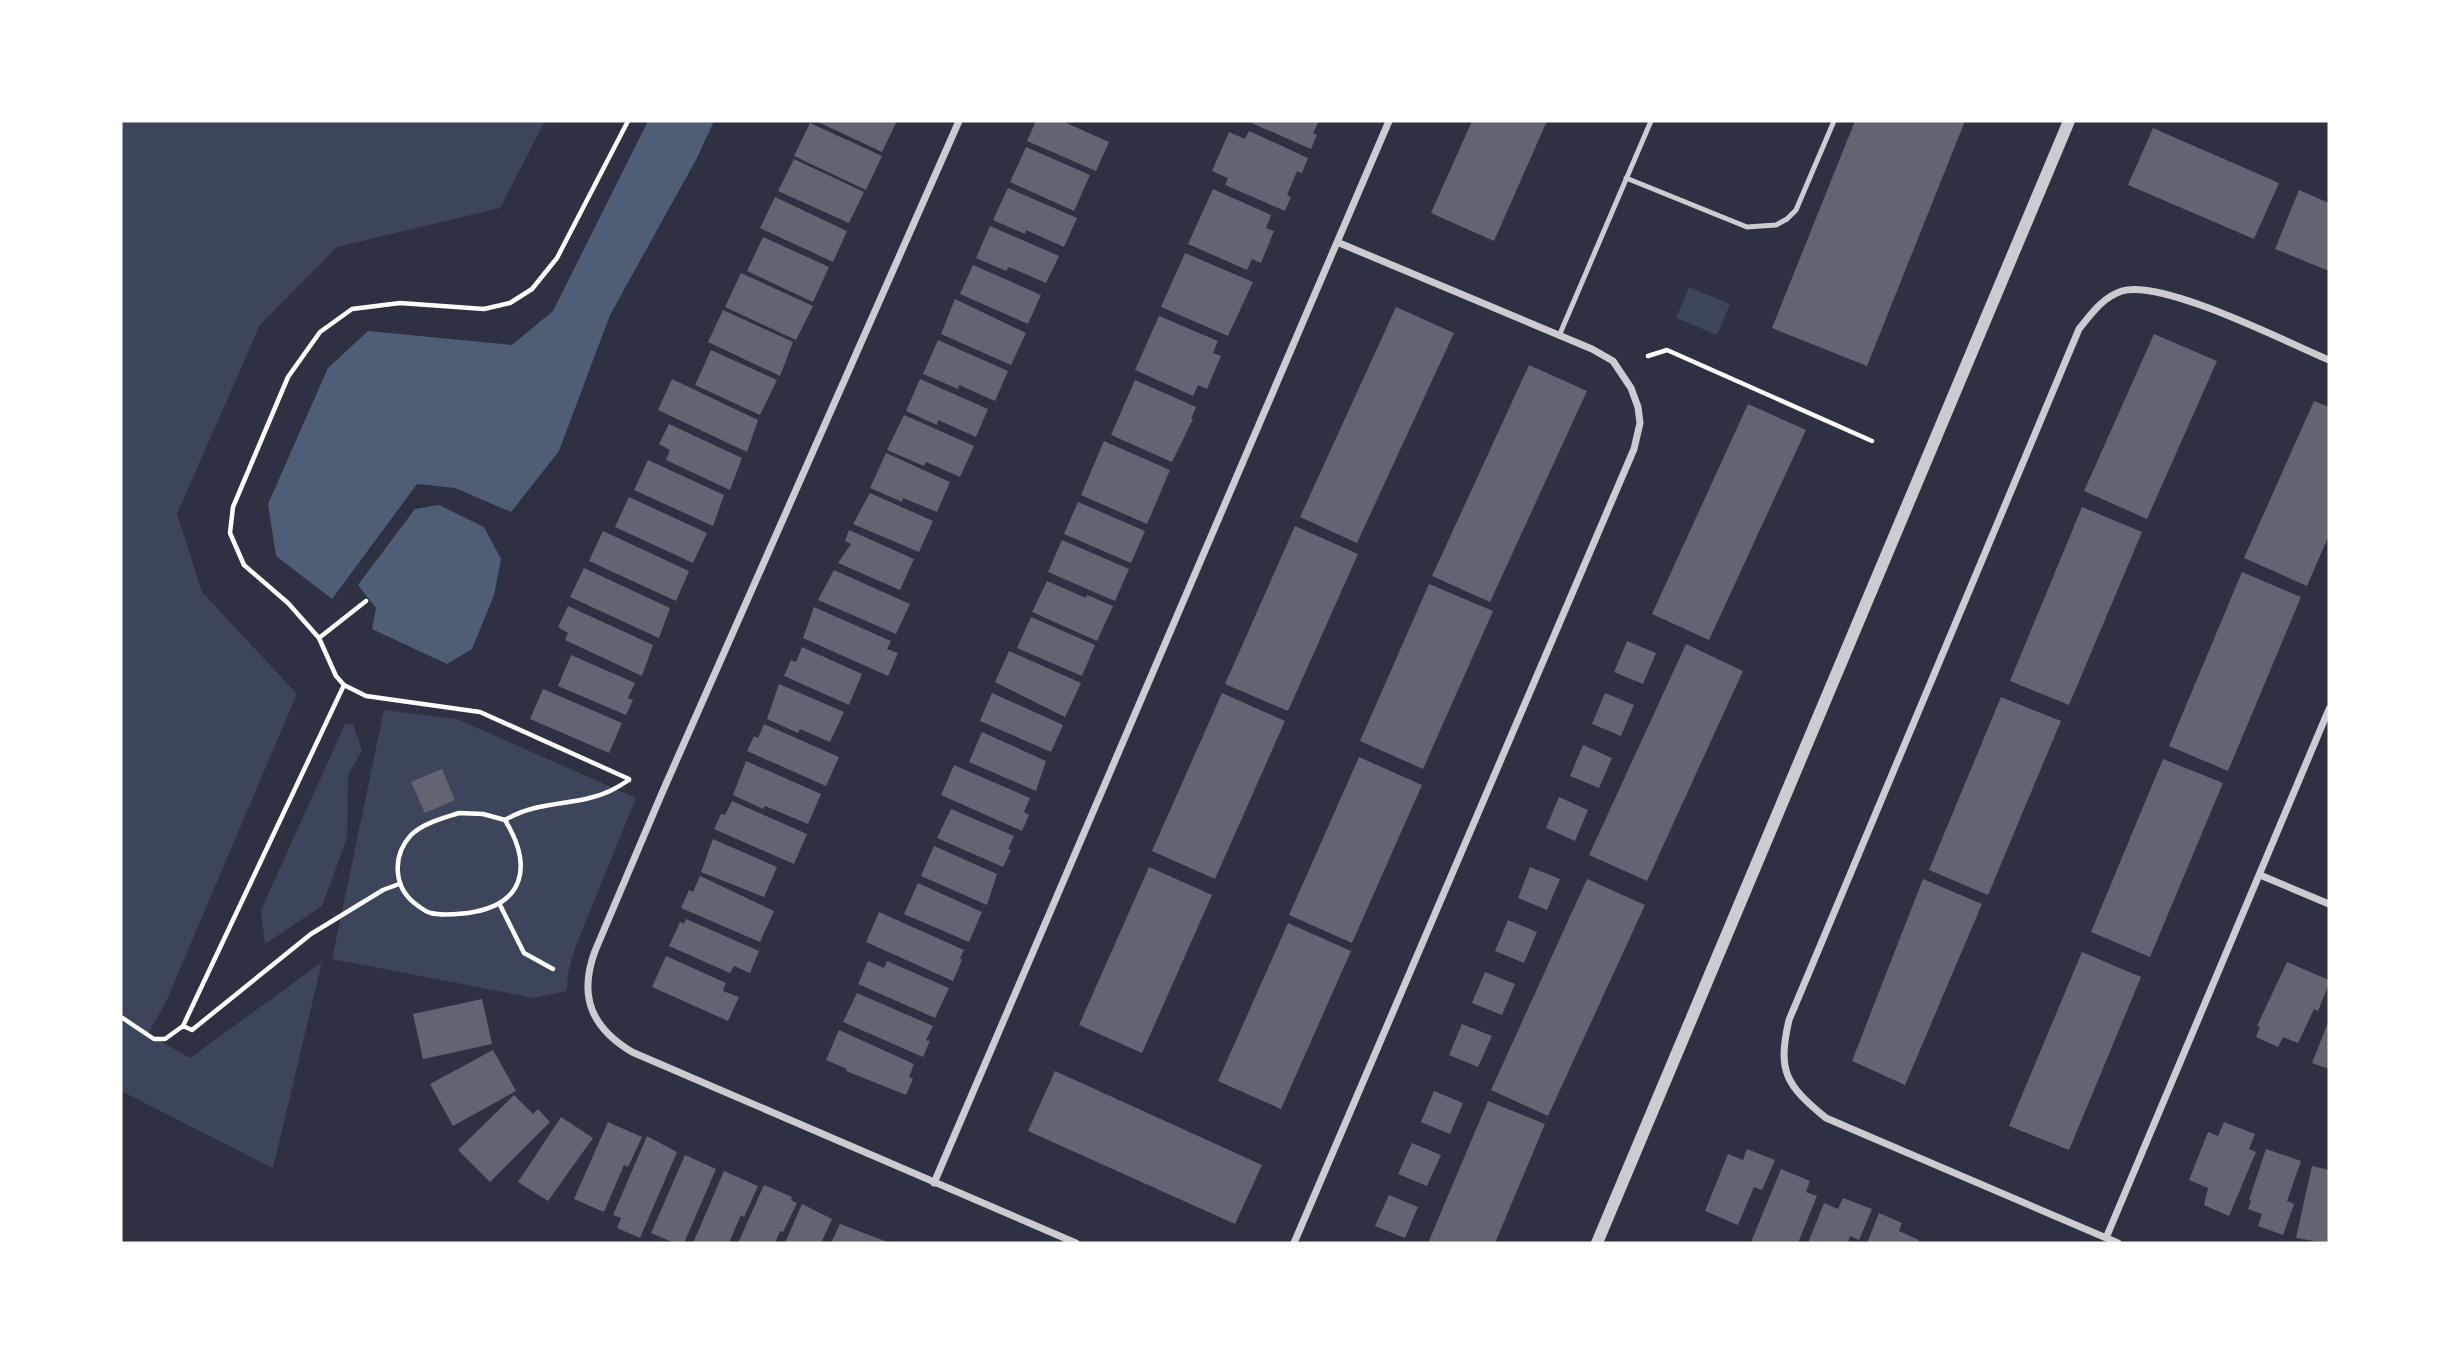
<svg xmlns="http://www.w3.org/2000/svg" width="2450" height="1364" viewBox="0 0 2450 1364" font-family="Montserrat,sans-serif">
  <style>
    .green { fill: #3c4559 }
    .water { fill: #4f5d75 }
    .building { fill: #626471 }
    .lines { fill: none; stroke-linecap: round; stroke-linejoin: round }
    .path { stroke: #fff; stroke-width: 4.5 }
    .service { stroke: #caccd0; stroke-width: 5 }
    .minor { stroke: #caccd0; stroke-width: 7 }
    .tertiary { stroke: #caccd0; stroke-width: 12 }
  </style>
  <rect width="100%" height="100%" fill="#2d3142"/>
  <path class="green" d="M 121,121 L 545,121 L 500,208 L 337,247 L 260,325 L 177,514 L 202,592 L 297,694 L 165,1004 L 148,1034 L 190,1058 L 322,962 L 273,1168 L 121,1091 Z
    M 1689,287 L 1730,304 L 1717,335 L 1676,318 Z
    M 384,710 L 457,719 L 636,798 L 575,948 L 568,973 L 567,991 L 534,998 L 332,959 Z
    M 345,724 L 353,724 L 362,751 L 348,775 L 347,838 L 322,906 L 265,944 L 261,910 Z"/>
  <path class="water" d="M 648,121 L 714,121 L 697,158 L 610,315 L 559,451 L 511,512 L 455,488 L 417,484 L 332,599 L 276,556 L 268,504 L 328,368 L 368,331 L 512,345 L 553,311 Z
    M 439,505 L 484,527 L 501,559 L 494,595 L 472,649 L 447,664 L 372,629 L 376,608 L 358,585 L 415,509 Z"/>
  <path class="building" d="M 816,121 L 897,121 L 882,152 Z
    M 1036,121 L 1062,121 L 1109,142 L 1096,171 L 1027,141 Z
    M 1247,121 L 1319,121 L 1313,133 L 1317,135 L 1311,149 Z
    M 1472,121 L 1547,121 L 1494,241 L 1431,213 Z
    M 1855,121 L 1965,121 L 1867,366 L 1772,328 Z
    M 810,123 L 882,156 L 866,190 L 794,156 Z
    M 2153,128 L 2279,183 L 2254,239 L 2128,185 Z
    M 1249,131 L 1308,158 L 1302,173 L 1297,171 L 1287,195 L 1291,197 L 1285,211 L 1225,185 L 1228,178 L 1212,171 L 1229,132 L 1245,139 Z
    M 1026,147 L 1090,175 L 1074,211 L 1010,182 Z
    M 794,159 L 864,192 L 849,223 L 778,191 Z
    M 1008,188 L 1077,218 L 1064,247 L 1026,230 L 1025,234 L 993,220 Z
    M 1213,189 L 1271,215 L 1266,228 L 1274,231 L 1261,263 L 1252,259 L 1247,270 L 1188,244 Z
    M 2299,190 L 2329,203 L 2329,271 L 2275,249 Z
    M 775,197 L 847,231 L 833,262 L 760,228 Z
    M 990,226 L 1059,256 L 1046,283 L 1009,267 L 1006,271 L 976,258 Z
    M 763,237 L 829,267 L 813,302 L 747,271 Z
    M 1185,253 L 1253,282 L 1228,336 L 1161,307 Z
    M 973,265 L 1041,295 L 1028,324 L 960,294 Z
    M 741,273 L 813,306 L 796,340 L 725,307 Z
    M 955,299 L 1026,333 L 1011,365 L 941,334 Z
    M 1396,307 L 1454,333 L 1357,543 L 1300,517 Z
    M 723,310 L 793,342 L 780,376 L 708,342 Z
    M 1159,316 L 1218,341 L 1213,353 L 1221,356 L 1207,389 L 1198,385 L 1193,396 L 1135,370 Z
    M 2154,334 L 2217,361 L 2147,519 L 2084,491 Z
    M 938,340 L 1008,371 L 995,401 L 959,385 L 958,389 L 923,374 Z
    M 711,350 L 777,380 L 760,415 L 695,385 Z
    M 1529,365 L 1587,391 L 1490,602 L 1432,576 Z
    M 672,379 L 758,420 L 747,452 L 658,410 Z
    M 920,379 L 988,409 L 976,437 L 938,420 L 937,425 L 906,411 Z
    M 1135,380 L 1196,407 L 1191,419 L 1193,419 L 1172,462 L 1111,435 Z
    M 2314,401 L 2329,407 L 2329,535 L 2307,586 L 2244,558 Z
    M 1748,404 L 1806,430 L 1709,640 L 1652,614 Z
    M 904,415 L 974,446 L 960,477 L 926,462 L 924,466 L 887,450 Z
    M 669,424 L 742,458 L 730,490 L 666,460 L 670,450 L 659,444 Z
    M 1104,441 L 1170,470 L 1147,524 L 1081,495 Z
    M 886,453 L 950,482 L 937,512 L 903,498 L 902,502 L 870,488 Z
    M 648,460 L 724,495 L 713,526 L 634,490 Z
    M 870,493 L 933,521 L 919,552 L 853,524 Z
    M 629,497 L 707,533 L 693,563 L 615,527 Z
    M 1078,502 L 1145,531 L 1131,563 L 1064,534 Z
    M 2082,507 L 2142,532 L 2069,705 L 2010,681 Z
    M 1295,526 L 1358,554 L 1288,711 L 1225,684 Z
    M 849,530 L 914,559 L 900,590 L 838,563 L 851,544 L 845,541 Z
    M 603,531 L 689,571 L 676,601 L 589,561 Z
    M 1062,540 L 1129,569 L 1115,601 L 1048,572 Z
    M 584,568 L 670,608 L 659,638 L 570,597 Z
    M 834,570 L 910,604 L 896,634 L 818,600 Z
    M 2242,572 L 2301,597 L 2228,771 L 2169,746 Z
    M 1047,581 L 1086,598 L 1087,595 L 1113,606 L 1097,641 L 1032,612 Z
    M 1429,584 L 1493,611 L 1423,769 L 1360,741 Z
    M 568,606 L 653,645 L 642,676 L 565,640 L 568,633 L 558,627 Z
    M 814,607 L 891,641 L 887,649 L 898,653 L 888,676 L 803,638 Z
    M 1031,617 L 1095,645 L 1082,676 L 1017,648 Z
    M 1627,641 L 1656,653 L 1643,684 L 1614,672 Z
    M 1686,644 L 1743,671 L 1647,881 L 1589,855 Z
    M 802,647 L 862,674 L 849,705 L 784,676 L 791,660 L 796,662 Z
    M 1009,651 L 1081,683 L 1065,717 L 995,682 Z
    M 571,655 L 635,683 L 628,698 L 633,700 L 626,715 L 558,686 Z
    M 779,684 L 844,712 L 830,742 L 800,729 L 798,733 L 767,719 Z
    M 543,689 L 622,723 L 609,753 L 530,719 Z
    M 992,693 L 1063,725 L 1051,752 L 980,721 Z
    M 1222,693 L 1285,721 L 1215,879 L 1152,851 Z
    M 1605,693 L 1634,705 L 1621,736 L 1592,724 Z
    M 2001,697 L 2061,721 L 1988,895 L 1929,870 Z
    M 764,724 L 839,757 L 826,786 L 747,751 L 754,736 L 758,738 Z
    M 982,732 L 1046,761 L 1036,791 L 969,762 Z
    M 1583,745 L 1612,758 L 1599,788 L 1570,776 Z
    M 1359,757 L 1422,785 L 1352,943 L 1289,915 Z
    M 2163,759 L 2223,783 L 2150,957 L 2091,932 Z
    M 746,761 L 821,794 L 808,824 L 765,806 L 763,809 L 733,795 Z
    M 954,765 L 1030,798 L 1024,812 L 1029,815 L 1022,831 L 941,795 Z
    M 442,769 L 455,800 L 425,813 L 411,782 Z
    M 1559,797 L 1588,810 L 1575,841 L 1546,828 Z
    M 732,801 L 807,834 L 794,864 L 714,829 L 721,814 L 725,815 Z
    M 951,809 L 1014,836 L 1008,849 L 1011,850 L 1003,867 L 937,838 Z
    M 713,839 L 777,867 L 764,897 L 701,872 Z
    M 934,846 L 997,874 L 987,905 L 921,876 Z
    M 1149,867 L 1212,895 L 1142,1053 L 1079,1025 Z
    M 1530,867 L 1560,879 L 1547,910 L 1518,898 Z
    M 700,876 L 774,911 L 760,942 L 681,908 L 689,890 L 693,892 Z
    M 1587,879 L 1645,905 L 1548,1116 L 1491,1090 Z
    M 1923,879 L 1982,904 L 1905,1085 L 1852,1061 Z
    M 918,883 L 982,912 L 969,942 L 904,914 Z
    M 879,912 L 964,950 L 960,958 L 962,960 L 953,981 L 866,942 Z
    M 686,919 L 759,951 L 750,973 L 734,966 L 730,973 L 669,946 L 680,922 L 684,924 Z
    M 1508,920 L 1537,932 L 1524,963 L 1495,951 Z
    M 1288,923 L 1351,951 L 1281,1109 L 1218,1081 Z
    M 2082,952 L 2141,977 L 2069,1150 L 2009,1126 Z
    M 666,956 L 726,983 L 723,991 L 739,997 L 728,1021 L 652,987 Z
    M 868,961 L 884,968 L 887,961 L 949,988 L 935,1018 L 858,984 Z
    M 2287,962 L 2329,980 L 2329,984 L 2318,1011 L 2314,1009 L 2298,1043 L 2283,1037 L 2278,1047 L 2256,1037 L 2260,1027 L 2257,1026 Z
    M 1485,972 L 1515,984 L 1502,1015 L 1472,1003 Z
    M 857,993 L 933,1026 L 926,1040 L 930,1041 L 923,1057 L 843,1022 Z
    M 482,999 L 492,1044 L 423,1059 L 413,1014 Z
    M 2329,1020 L 2329,1069 L 2312,1063 Z
    M 1462,1024 L 1492,1036 L 1478,1067 L 1449,1055 Z
    M 839,1030 L 914,1064 L 909,1077 L 913,1079 L 906,1095 L 846,1071 L 847,1069 L 826,1060 Z
    M 493,1050 L 516,1091 L 453,1126 L 430,1084 Z
    M 1055,1071 L 1262,1165 L 1235,1224 L 1028,1131 Z
    M 1434,1091 L 1463,1103 L 1450,1134 L 1421,1122 Z
    M 514,1095 L 533,1114 L 538,1109 L 550,1122 L 490,1182 L 458,1150 Z
    M 1488,1101 L 1545,1124 L 1495,1243 L 1428,1243 Z
    M 561,1117 L 593,1138 L 548,1201 L 518,1182 Z
    M 608,1122 L 642,1137 L 628,1167 L 624,1165 L 604,1212 L 574,1199 Z
    M 2224,1122 L 2255,1134 L 2249,1149 L 2256,1152 L 2229,1216 L 2204,1205 L 2208,1188 L 2189,1180 L 2208,1132 L 2218,1136 Z
    M 647,1136 L 677,1152 L 640,1238 L 617,1228 L 621,1218 L 613,1215 Z
    M 1412,1143 L 1441,1155 L 1427,1186 L 1398,1174 Z
    M 1747,1149 L 1775,1160 L 1762,1190 L 1754,1187 L 1738,1225 L 1705,1211 L 1728,1154 L 1743,1160 Z
    M 2266,1149 L 2301,1161 L 2287,1201 L 2294,1204 L 2283,1235 L 2258,1226 L 2262,1214 L 2248,1209 L 2251,1201 L 2249,1200 Z
    M 685,1155 L 716,1169 L 684,1243 L 675,1243 L 651,1233 Z
    M 2312,1166 L 2329,1170 L 2329,1235 L 2327,1243 L 2296,1238 Z
    M 1781,1169 L 1810,1181 L 1806,1192 L 1817,1196 L 1798,1243 L 1755,1243 L 1751,1242 Z
    M 724,1171 L 758,1186 L 744,1217 L 741,1215 L 729,1243 L 693,1243 Z
    M 764,1185 L 792,1197 L 791,1200 L 797,1203 L 783,1232 L 780,1231 L 775,1243 L 738,1243 Z
    M 1389,1195 L 1418,1207 L 1405,1238 L 1375,1226 Z
    M 1843,1198 L 1872,1209 L 1859,1240 L 1850,1236 L 1848,1243 L 1808,1243 L 1824,1203 L 1838,1209 Z
    M 802,1204 L 832,1219 L 821,1243 L 785,1243 Z
    M 1879,1213 L 1902,1223 L 1899,1231 L 1919,1240 L 1918,1243 L 1867,1243 Z
    M 840,1224 L 885,1241 L 885,1243 L 831,1243 Z"/>
  <g class="lines">
    <path class="path" d="M 628,121 L 557,258 L 532,289 L 510,303 L 484,309 L 400,303 L 352,309 L 320,332 L 288,377 L 233,507 L 230,533 L 244,565 L 288,603 L 319,638 L 336,676 L 344,685 L 366,696 L 480,712 L 629,779
      M 1648,356 L 1667,350 L 1872,441
      M 319,638 L 366,601
      M 344,685 L 183,1026 L 192,1030 L 311,934 L 383,890 L 399,884
      M 459,813 L 483,814 L 505,820 C 533,866 525,905 468,913 C 456,914 442,916 431,913 C 426,912 421,908 417,905 C 394,889 391,857 411,835 C 423,823 444,818 459,813 Z
      M 505,820 C 540,799 576,807 610,791 C 616,788 623,784 629,780
      M 500,905 L 524,953 L 553,969
      M 121,1017 L 154,1039 L 165,1039 L 183,1026"/>
    <path class="service" d="M 1626,178 L 1747,227 L 1776,225 L 1787,219 L 1796,210 L 1834,121
      M 1559,336 L 1651,121"/>
    <path class="minor" d="M 959,121 L 662,793 L 595,951 C 578,997 592,1028 632,1052 L 1076,1243
      M 2260,875 L 2329,904
      M 934,1183 L 1389,121
      M 2106,1238 L 2329,709
      M 1294,1243 L 1634,449 L 1640,423 L 1638,407 L 1631,388 L 1613,361 L 1592,349 L 1337,242
      M 2118,1243 L 1826,1118 C 1786,1085 1777,1072 1789,1020 L 2079,329 C 2091,314 2103,297 2122,291 C 2163,279 2286,342 2329,360"/>
    <path class="tertiary" d="M 1597,1243 L 2069,121"/>
  </g>
  <rect width="2450" height="1364" fill="none" stroke="#ffffff" stroke-width="245"/>
</svg>
